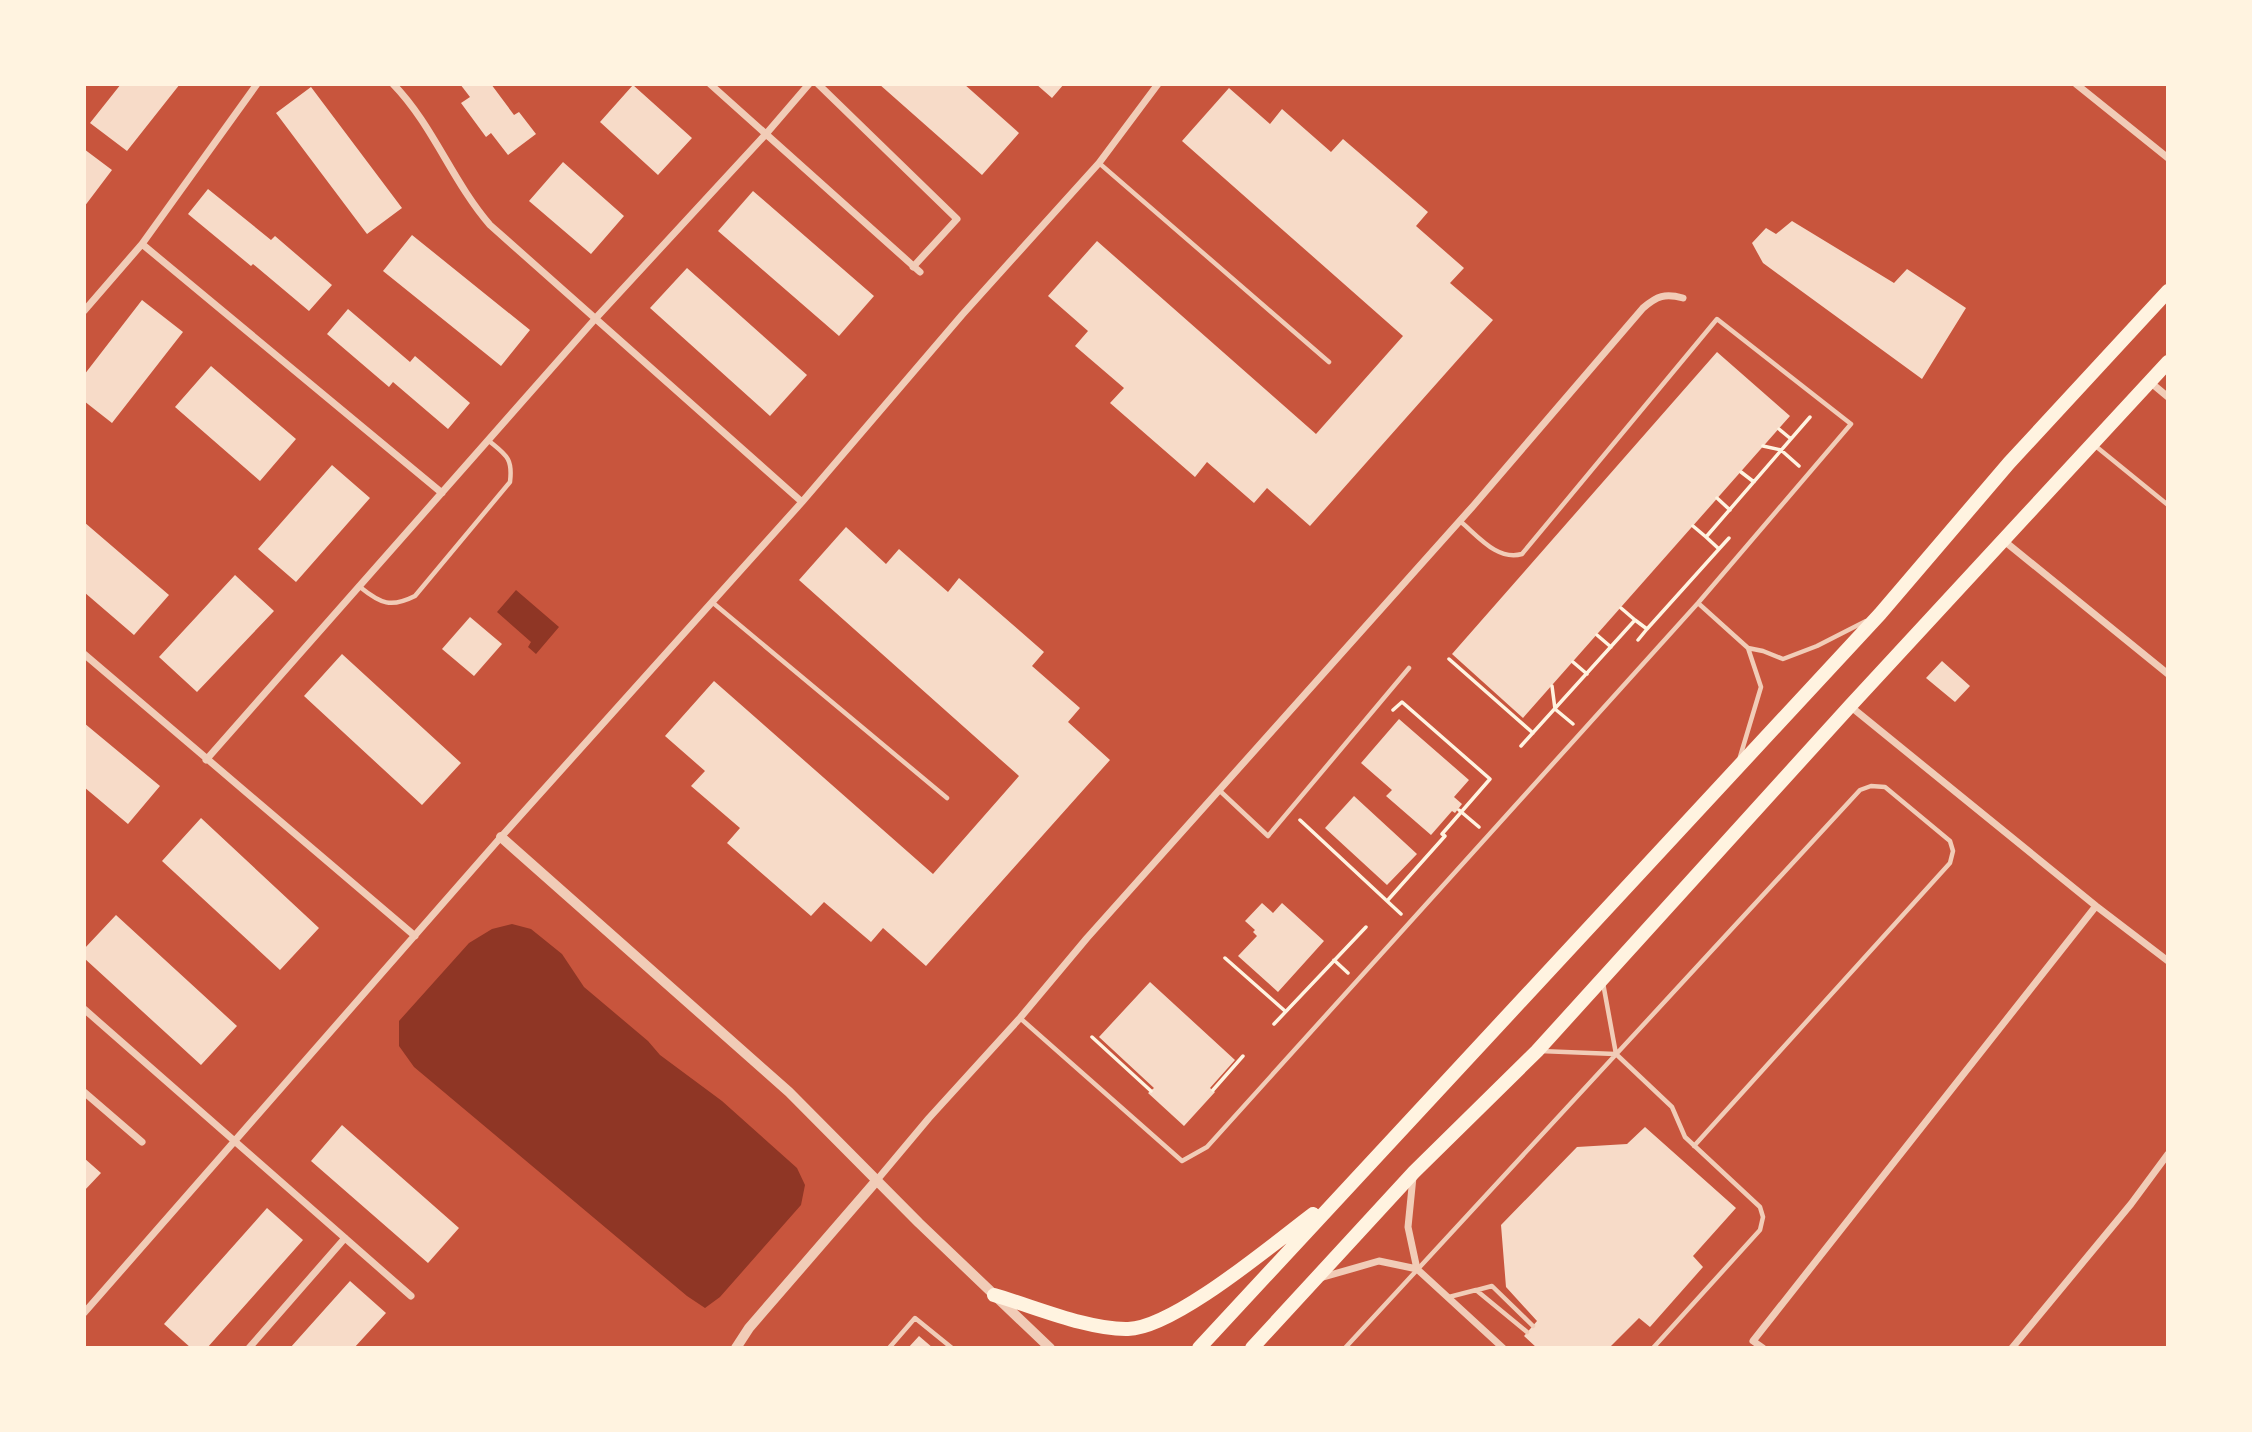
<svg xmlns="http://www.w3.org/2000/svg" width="2252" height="1432" viewBox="0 0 2252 1432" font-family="'Noto Serif',serif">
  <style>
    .water { fill: #8f3625 }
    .building { fill: #f7dbc8 }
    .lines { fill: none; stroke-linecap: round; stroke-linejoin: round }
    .path { stroke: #fff3e0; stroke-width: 3.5 }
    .service { stroke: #f1ccb7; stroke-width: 4.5 }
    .minor { stroke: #f1ccb7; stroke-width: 7 }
    .tertiary { stroke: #f1ccb7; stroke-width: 10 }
    .trunk { stroke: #fff3e0; stroke-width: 14 }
  </style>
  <rect width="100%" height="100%" fill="#c8553d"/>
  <path class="water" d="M 516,590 L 559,627 L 536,654 L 528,647 L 531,642 L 497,612 Z
    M 512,924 L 531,929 L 562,954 L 584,987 L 648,1041 L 660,1055 L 722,1101 L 797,1168 L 805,1185 L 801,1205 L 720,1297 L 705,1308 L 687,1296 L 414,1067 L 399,1046 L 399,1021 L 469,943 L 492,929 Z"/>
  <path class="building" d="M 121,84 L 180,84 L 127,151 L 90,123 Z
    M 460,84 L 491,84 L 514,115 L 519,112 L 536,134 L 508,155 L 491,133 L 486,137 L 461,103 L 470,97 Z
    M 879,84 L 964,84 L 1019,133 L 982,175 Z
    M 1036,84 L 1064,84 L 1052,98 Z
    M 633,85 L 692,138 L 658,175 L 600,122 Z
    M 311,87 L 402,208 L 367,234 L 276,113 Z
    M 1229,88 L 1270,124 L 1282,109 L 1331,152 L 1343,139 L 1428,212 L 1416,226 L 1464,268 L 1450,283 L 1493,320 L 1310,526 L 1267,488 L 1254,503 L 1207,462 L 1195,477 L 1110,403 L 1124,388 L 1075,346 L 1088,331 L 1048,296 L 1097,241 L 1316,434 L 1403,336 L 1182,141 Z
    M 84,149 L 112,170 L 84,207 Z
    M 563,162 L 624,216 L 591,254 L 529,201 Z
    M 208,189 L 271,240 L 275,236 L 332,285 L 309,311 L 253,264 L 251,266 L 188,214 Z
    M 753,191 L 874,296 L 839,336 L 718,231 Z
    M 1792,221 L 1894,283 L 1907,269 L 1966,308 L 1922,379 L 1763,263 L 1752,243 L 1766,228 L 1776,234 Z
    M 412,235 L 530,330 L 501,366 L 383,271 Z
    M 687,268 L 807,375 L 770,416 L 650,308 Z
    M 142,300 L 183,332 L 112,423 L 84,401 L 84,375 Z
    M 348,309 L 410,362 L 415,356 L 470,403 L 448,429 L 393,382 L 389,387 L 327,334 Z
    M 1717,352 L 1790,416 L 1523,718 L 1452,654 Z
    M 211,366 L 296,439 L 260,481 L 175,407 Z
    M 332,465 L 370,498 L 296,582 L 258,549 Z
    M 84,522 L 169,595 L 134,635 L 84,592 Z
    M 846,527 L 886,564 L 899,549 L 948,592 L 959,578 L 1044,652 L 1032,666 L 1080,708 L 1068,722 L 1110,760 L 926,966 L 883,928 L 871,942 L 824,902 L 811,916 L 727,843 L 740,828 L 691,786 L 705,771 L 665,736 L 714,681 L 933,874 L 1019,776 L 799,580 Z
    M 235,575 L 274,611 L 197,692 L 159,657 Z
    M 470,617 L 502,644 L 474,676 L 442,649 Z
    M 342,654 L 461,763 L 422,805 L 304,696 Z
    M 1942,661 L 1970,686 L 1955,702 L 1926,678 Z
    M 1399,719 L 1469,780 L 1454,797 L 1462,804 L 1455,813 L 1452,811 L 1431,835 L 1386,796 L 1392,790 L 1361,763 Z
    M 84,723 L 160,786 L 128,824 L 84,787 Z
    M 1354,796 L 1417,854 L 1387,885 L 1325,828 Z
    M 201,818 L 319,928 L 280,970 L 162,861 Z
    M 1262,903 L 1273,913 L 1282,903 L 1324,941 L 1278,992 L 1238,956 L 1257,936 L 1253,932 L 1255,930 L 1245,921 Z
    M 116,915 L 237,1026 L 201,1065 L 84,958 L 84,949 Z
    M 1150,982 L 1235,1060 L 1210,1088 L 1215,1092 L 1184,1126 L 1148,1093 L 1154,1088 L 1099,1037 Z
    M 342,1125 L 459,1228 L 428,1263 L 311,1161 Z
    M 1645,1127 L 1736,1208 L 1693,1256 L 1703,1267 L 1650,1327 L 1639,1318 L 1609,1348 L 1537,1348 L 1524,1336 L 1537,1321 L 1506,1287 L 1501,1225 L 1577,1147 L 1627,1144 Z
    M 84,1158 L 101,1173 L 84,1191 Z
    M 267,1208 L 303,1240 L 207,1348 L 191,1348 L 164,1324 Z
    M 350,1281 L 386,1313 L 354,1348 L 290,1348 Z
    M 919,1336 L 933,1348 L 908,1348 Z"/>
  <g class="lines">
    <path class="path" d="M 1779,429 L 1791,439
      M 1763,446 L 1781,450 L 1799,466
      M 1741,472 L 1754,482
      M 1717,498 L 1730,510
      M 1693,526 L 1706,537
      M 1719,549 L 1729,538
      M 1621,608 L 1635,620
      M 1597,635 L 1611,647
      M 1638,640 L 1647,629
      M 1449,659 L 1533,733
      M 1573,662 L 1587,674
      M 1552,686 L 1555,709 L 1573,724
      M 1521,746 L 1635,620 L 1647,629 L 1719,549 L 1706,537 L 1810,417
      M 1459,810 L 1479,827
      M 1300,820 L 1387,901 L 1445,836 L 1442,834 L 1490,779 L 1402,702 L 1393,710
      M 1387,901 L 1401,914
      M 1225,958 L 1285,1011
      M 1334,960 L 1348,973
      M 1274,1024 L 1366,927
      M 1092,1037 L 1151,1091
      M 1213,1090 L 1243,1056
      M 1146,1348 L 1149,1348"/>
    <path class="service" d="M 1099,163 L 1329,362
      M 2093,444 L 2168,505
      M 360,587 C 381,604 391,608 415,596 L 510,482 C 513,458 506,455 489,441
      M 712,602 L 947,798
      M 1698,603 L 1748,648 L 1761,687 L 1740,757
      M 1748,648 L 1763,651 L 1783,659 L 1817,646 L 1866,621
      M 1219,790 L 1268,836 L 1409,668
      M 1603,983 L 1616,1054 L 1672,1107 L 1685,1137 L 1760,1207 L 1763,1217 L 1760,1230 L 1653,1348
      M 1020,1018 L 1182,1161 L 1207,1147 L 1698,603 L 1851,424 L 1717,319 L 1522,554 C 1497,561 1478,536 1460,521
      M 1540,1051 L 1615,1054
      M 1477,1290 L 1492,1286 L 1533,1326
      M 1449,1297 L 1476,1290 L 1527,1332
      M 889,1348 L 915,1318 L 952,1348
      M 1345,1348 L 1860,790 L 1871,786 L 1885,787 L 1950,841 L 1953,851 L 1950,863 L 1694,1146"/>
    <path class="minor" d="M 393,84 C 433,125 452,181 490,225 L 802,502
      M 710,84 L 920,272
      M 818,84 L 957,219 L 913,267
      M 2076,84 L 2168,158
      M 142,244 L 442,493
      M 84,311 L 142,244 L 257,84
      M 2150,382 L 2168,397
      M 2003,540 L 2168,674
      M 84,654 L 415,936
      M 1850,706 L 2096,906 L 2168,961
      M 206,760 L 595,319 L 766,134 L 809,84
      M 84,1009 L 411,1296
      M 84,1092 L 142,1142
      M 1413,1177 L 1408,1227 L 1417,1269
      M 877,1180 L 929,1118 L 1020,1018 L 1087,938 L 1474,505 L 1643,308 C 1657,296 1665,293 1683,298
      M 1320,1278 L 1379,1261 L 1417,1269 L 1503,1348
      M 84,1313 L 501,837 L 802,502 L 962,315 L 1099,163 L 1158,84
      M 249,1348 L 345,1238
      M 1763,1348 L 1753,1341 L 2096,906
      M 2012,1348 L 2131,1204 L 2168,1154"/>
    <path class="tertiary" d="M 501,837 L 789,1092 L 919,1223 L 1050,1348
      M 736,1348 L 749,1328 L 877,1180"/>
    <path class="trunk" d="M 994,1295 C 1033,1306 1088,1330 1128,1329 C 1174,1328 1273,1244 1313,1214
      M 1199,1348 L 1880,614 L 2009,463 L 2168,291
      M 1252,1348 L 1414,1172 L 1537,1051 L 1850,706 L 2168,362"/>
  </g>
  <rect width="2252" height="1432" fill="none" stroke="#fff3e0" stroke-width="172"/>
</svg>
